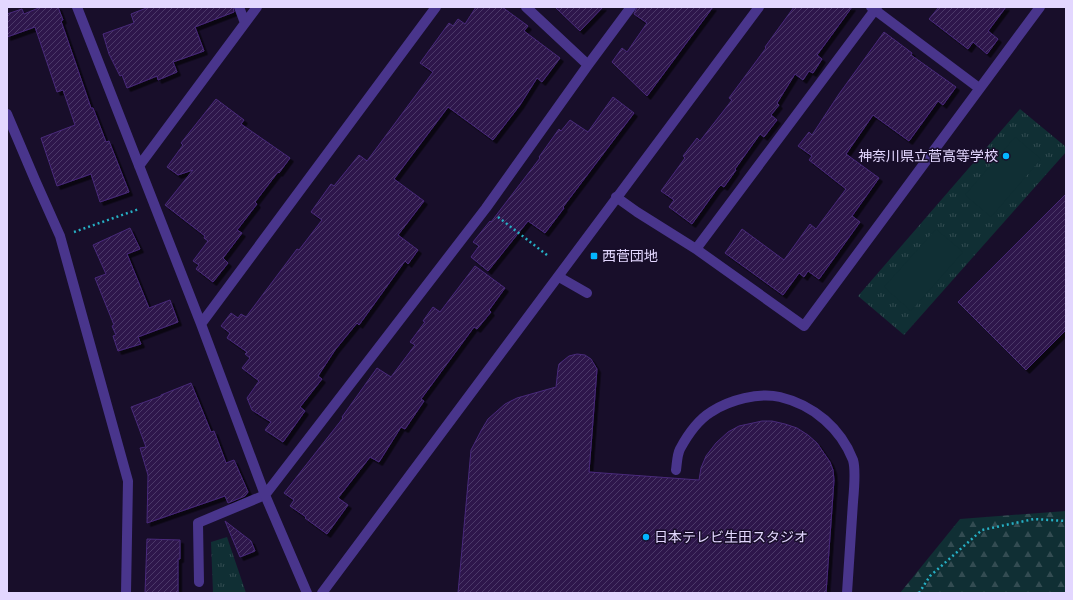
<svg xmlns="http://www.w3.org/2000/svg" width="1073" height="600" viewBox="0 0 1073 600" font-family="Mulish,'Noto Sans JP',sans-serif">
  <style>
    .grass { fill: url(#grass-tufts) }
    .forest { fill: url(#forest-firs) }
    .pitch { fill: #102f34 }
    .building { fill: url(#building-hatch); stroke: #49297a; filter: url(#shadow) }
    .lines { fill: none; stroke-linecap: round; stroke-linejoin: round }
    .path { stroke: #26afc4; stroke-width: 2.5; stroke-dasharray: 2 3; stroke-linecap: butt }
    .service { stroke: #49358c; stroke-width: 10 }
    .minor { stroke: #49358c; stroke-width: 10 }
    .tertiary { stroke: #49358c; stroke-width: 10 }
    .poi-dot { fill: #03b5ff; stroke: #180e2a; stroke-width: 1.5 }
    .labels { text-anchor: middle; dominant-baseline: central; stroke-width: 3; stroke-linejoin: round; paint-order: stroke }
    .poi-label { font-size: 14px; fill: #e3d7ff; stroke: #180e2a; text-anchor: start }
  </style>
  <defs>
    <pattern id="grass-tufts" width="24" height="20" patternUnits="userSpaceOnUse"><rect width="24" height="20" fill="#102f34"/><path d="M3 7l-1-3M5 7V3M7 7l1-3M15 17l-1-3M17 17v-4M19 17l1-3" fill="none" stroke="#334c52"/></pattern>
    <pattern id="forest-firs" width="22" height="20" patternUnits="userSpaceOnUse"><rect width="22" height="20" fill="#102f34"/><path d="M5 1l3.5 6h-7zM16 11l3.5 6h-7z" fill="#334c52"/></pattern>
    <pattern id="building-hatch" width="6" height="6" patternUnits="userSpaceOnUse"><rect width="6" height="6" fill="#2d184c"/><path d="M-1 1l2-2M0 6l6-6M5 7l2-2" fill="none" stroke="#4b3967"/></pattern>
    <filter id="shadow"><feDropShadow dx="3.5" dy="3.5" stdDeviation="0" flood-color="#0009"/></filter>
  </defs>
  <rect width="100%" height="100%" fill="#180e2a"/>
  <path class="grass" d="M 1020,109 L 1066,147 L 1066,152 L 904,335 L 858,296 Z
    M 227,537 L 246,593 L 213,593 L 211,542 Z"/>
  <path class="forest" d="M 1066,511 L 1066,593 L 900,593 L 960,519 Z"/>
  <path class="pitch" d="M 1015,137 L 1041,159 L 991,217 L 965,195 Z
    M 936,229 L 963,252 L 911,311 L 884,287 Z"/>
  <path class="building" d="M 41,7 L 58,7 L 63,20 L 61,21 L 91,108 L 93,108 L 106,142 L 109,141 L 129,192 L 100,202 L 91,174 L 57,186 L 41,138 L 75,125 L 63,90 L 57,92 L 35,27 L 7,37 L 7,14 L 22,9 L 24,14 Z
    M 149,7 L 233,7 L 234,12 L 195,27 L 204,51 L 173,62 L 177,72 L 158,80 L 157,76 L 127,88 L 122,75 L 120,76 L 109,54 L 103,34 L 134,23 L 131,14 Z
    M 476,7 L 502,7 L 528,26 L 524,31 L 560,58 L 542,82 L 537,78 L 520,105 L 493,140 L 448,107 L 394,179 L 424,201 L 398,235 L 418,250 L 408,264 L 405,261 L 359,325 L 357,323 L 335,350 L 318,376 L 322,379 L 300,407 L 305,411 L 283,442 L 265,430 L 271,422 L 252,410 L 247,398 L 259,381 L 242,368 L 250,358 L 245,354 L 247,352 L 227,338 L 230,333 L 221,326 L 231,313 L 238,318 L 241,314 L 246,317 L 297,249 L 299,250 L 322,220 L 311,212 L 331,184 L 334,186 L 359,155 L 367,161 L 433,72 L 420,63 L 449,23 L 453,26 L 458,19 L 465,24 Z
    M 555,7 L 603,7 L 580,31 Z
    M 637,7 L 713,7 L 647,96 L 612,62 L 622,48 L 627,52 L 647,23 L 634,14 Z
    M 794,7 L 852,7 L 817,55 L 822,59 L 813,73 L 809,71 L 803,80 L 795,74 L 777,103 L 779,105 L 771,115 L 777,120 L 764,137 L 760,134 L 735,169 L 736,170 L 724,187 L 721,185 L 717,189 L 692,224 L 669,207 L 674,200 L 661,191 L 685,158 L 683,156 L 697,138 L 700,141 L 732,100 L 729,98 L 766,48 L 765,47 Z
    M 939,7 L 1006,7 L 988,31 L 998,39 L 987,54 L 973,42 L 968,49 L 929,19 Z
    M 884,32 L 912,53 L 911,55 L 956,87 L 943,105 L 938,101 L 909,141 L 873,115 L 846,154 L 879,178 L 852,216 L 860,222 L 819,279 L 808,271 L 804,277 L 799,273 L 783,295 L 725,253 L 742,229 L 784,260 L 810,224 L 816,229 L 846,189 L 809,160 L 812,156 L 798,146 L 809,132 L 812,135 L 839,94 Z
    M 613,97 L 634,113 L 563,207 L 564,208 L 545,233 L 528,221 L 488,271 L 471,257 L 479,246 L 473,242 L 490,221 L 491,222 L 540,158 L 539,157 L 559,129 L 561,131 L 570,120 L 588,132 Z
    M 216,99 L 244,120 L 241,124 L 290,158 L 279,173 L 278,172 L 255,202 L 257,204 L 237,230 L 242,233 L 223,258 L 228,263 L 213,282 L 196,269 L 199,265 L 193,261 L 208,241 L 204,238 L 205,236 L 165,205 L 193,170 L 178,175 L 167,167 L 183,145 L 181,143 Z
    M 1066,194 L 1066,330 L 1026,370 L 958,302 Z
    M 130,228 L 140,249 L 127,254 L 149,308 L 170,300 L 178,322 L 138,337 L 141,344 L 118,351 L 113,336 L 116,335 L 112,326 L 114,325 L 95,278 L 106,274 L 93,245 Z
    M 475,266 L 505,288 L 489,310 L 491,312 L 477,329 L 474,327 L 421,399 L 424,401 L 405,429 L 401,427 L 379,462 L 370,457 L 338,498 L 348,505 L 327,534 L 305,518 L 306,517 L 290,506 L 294,500 L 284,493 L 343,418 L 342,417 L 377,368 L 391,377 L 415,345 L 410,342 L 425,322 L 423,321 L 433,307 L 440,312 Z
    M 577,354 L 585,355 L 591,359 L 597,369 L 589,472 L 699,480 L 701,468 L 706,456 L 716,443 L 728,432 L 739,426 L 762,421 L 772,421 L 785,424 L 797,428 L 808,435 L 817,443 L 830,462 L 833,470 L 834,480 L 826,593 L 458,593 L 471,450 L 482,429 L 488,419 L 505,404 L 517,398 L 556,387 L 558,369 L 559,364 L 569,356 Z
    M 191,383 L 211,432 L 214,431 L 226,463 L 234,460 L 248,492 L 245,496 L 228,503 L 225,496 L 147,523 L 148,475 L 140,448 L 146,447 L 131,407 L 161,396 L 161,395 Z
    M 225,521 L 251,541 L 255,551 L 240,557 Z
    M 147,539 L 180,540 L 180,559 L 178,559 L 178,593 L 145,593 Z"/>
  <g class="lines">
    <path class="path" d="M 498,217 L 547,255
      M 74,232 L 139,209
      M 919,593 L 930,576 L 982,530 L 1034,519 L 1066,521"/>
    <path class="service" d="M 559,277 L 587,293
      M 676,470 C 677,463 677,455 680,449 C 687,436 698,420 711,412 C 729,400 759,392 780,397 C 814,405 841,429 853,460 C 856,470 854,491 853,502 C 851,533 849,563 847,593
      M 199,582 L 198,523 L 265,495"/>
    <path class="minor" d="M 77,7 L 201,324 L 265,495 L 307,593
      M 239,7 L 245,23
      M 526,7 L 588,65
      M 871,7 L 979,88
      M 7,114 L 35,180 L 60,236 L 128,481 L 126,593
      M 139,166 L 257,7
      M 616,197 L 637,212 L 696,249 L 804,326 L 1040,7
      M 696,249 L 877,7
      M 201,324 L 436,7
      M 265,495 L 486,208 L 588,65 L 631,7"/>
    <path class="tertiary" d="M 322,593 L 759,7"/>
  </g>
  <g class="poi-dot">
    <circle cx="1006" cy="156" r="4"/>
    <rect x="590" y="252" width="8" height="8" rx="2"/>
    <circle cx="646" cy="537" r="4"/>
  </g>
  <g class="labels">
    <g class="poi-label">
      <text x="998" y="156" text-anchor="end">神奈川県立菅高等学校</text>
      <text x="602" y="256">西菅団地</text>
      <text x="654" y="537">日本テレビ生田スタジオ</text>
    </g>
  </g>
  <rect width="1073" height="600" fill="none" stroke="#e3d7ff" stroke-width="16"/>
</svg>
